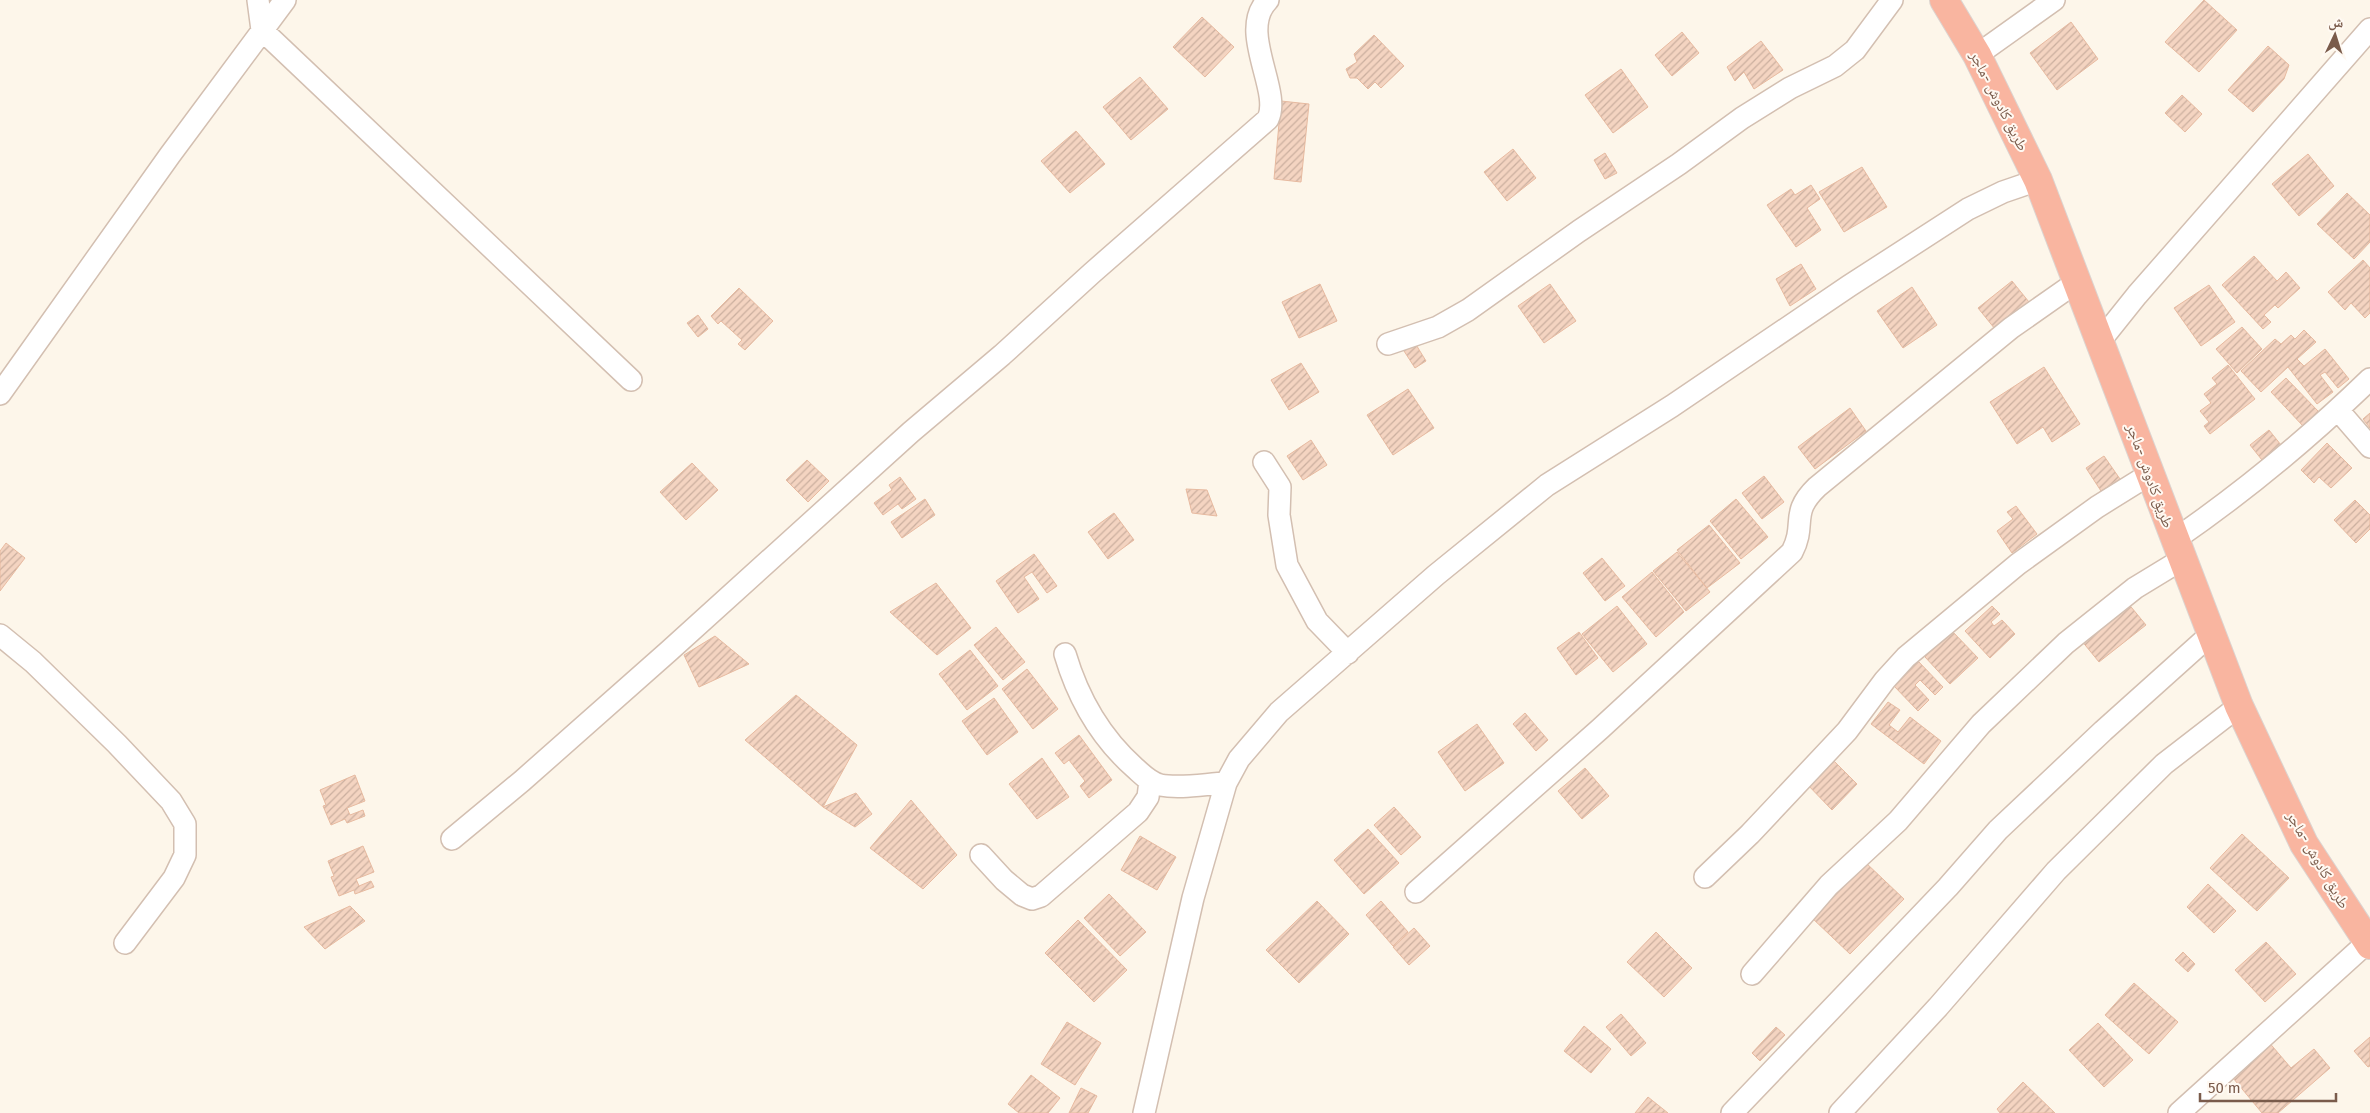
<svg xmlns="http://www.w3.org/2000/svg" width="2370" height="1113" viewBox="0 0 2370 1113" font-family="'Fira Sans','Noto Naskh Arabic',sans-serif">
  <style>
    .building { fill: url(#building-hatch); stroke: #e7baa0 }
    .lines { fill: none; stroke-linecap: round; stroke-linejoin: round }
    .minor-casing { stroke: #d3bfb1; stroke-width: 24 }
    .highway-casing { stroke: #dcd4d0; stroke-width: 30 }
    .minor { stroke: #fff; stroke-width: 21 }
    .highway { stroke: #f9b5a0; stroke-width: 28 }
    .labels { text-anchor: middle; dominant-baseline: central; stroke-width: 4; stroke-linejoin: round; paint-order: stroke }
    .street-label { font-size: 15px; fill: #7a5b4b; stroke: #fff9f2 }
  </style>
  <defs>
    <pattern id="building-hatch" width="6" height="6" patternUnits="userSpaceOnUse" patternTransform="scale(1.25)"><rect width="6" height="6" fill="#f4d4c1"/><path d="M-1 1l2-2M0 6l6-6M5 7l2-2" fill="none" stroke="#cbaf9f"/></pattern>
  </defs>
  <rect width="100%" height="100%" fill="#fdf6ea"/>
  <path class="building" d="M 2204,0 L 2237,30 L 2199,72 L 2165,42 Z
    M 1202,17 L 1234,47 L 1205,77 L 1173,47 Z
    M 2071,22 L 2098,59 L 2057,90 L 2030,53 Z
    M 1682,32 L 1699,53 L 1672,76 L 1655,55 Z
    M 1374,35 L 1404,66 L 1381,88 L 1375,82 L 1368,89 L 1357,78 L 1350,78 L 1346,69 L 1357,62 L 1354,54 Z
    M 1761,41 L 1783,70 L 1754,89 L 1744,72 L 1735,81 L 1727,67 Z
    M 2268,46 L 2289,65 L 2284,79 L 2253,112 L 2228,90 Z
    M 1621,69 L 1648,107 L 1613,133 L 1585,95 Z
    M 1140,77 L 1168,109 L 1131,140 L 1103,107 Z
    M 2182,95 L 2202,114 L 2185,132 L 2165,113 Z
    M 1281,101 L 1309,104 L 1301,182 L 1274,179 Z
    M 1076,131 L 1105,164 L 1070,193 L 1041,161 Z
    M 1513,149 L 1536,178 L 1507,201 L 1484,172 Z
    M 1605,153 L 1617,173 L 1605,179 L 1594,160 Z
    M 2308,154 L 2334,186 L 2299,216 L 2272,184 Z
    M 1862,167 L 1887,207 L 1844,232 L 1819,192 Z
    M 1811,185 L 1820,199 L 1807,208 L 1821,230 L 1796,247 L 1767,205 L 1791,189 L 1795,195 Z
    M 2347,193 L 2370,215 L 2370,242 L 2354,259 L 2317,224 Z
    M 2254,256 L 2277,281 L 2286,272 L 2300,288 L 2278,308 L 2275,305 L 2264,315 L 2271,322 L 2263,329 L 2222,285 Z
    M 2363,260 L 2370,268 L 2370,313 L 2365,318 L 2351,303 L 2345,310 L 2328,292 Z
    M 1801,264 L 1816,289 L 1790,306 L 1776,279 Z
    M 2012,281 L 2029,302 L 1995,329 L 1978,308 Z
    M 1320,284 L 1337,321 L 1299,338 L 1282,302 Z
    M 1550,284 L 1576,321 L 1544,343 L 1518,306 Z
    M 2209,285 L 2235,322 L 2201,346 L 2174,308 Z
    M 1912,287 L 1937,325 L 1903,348 L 1877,311 Z
    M 739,288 L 773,321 L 745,350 L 738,344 L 742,340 L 721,321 L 718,324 L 711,316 Z
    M 698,315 L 708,329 L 698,337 L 687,323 Z
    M 2242,327 L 2262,349 L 2237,373 L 2216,349 Z
    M 2304,330 L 2316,342 L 2297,359 L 2304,366 L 2325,349 L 2349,379 L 2338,388 L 2325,372 L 2320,375 L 2333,392 L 2317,404 L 2288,367 L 2261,392 L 2241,371 L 2275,339 L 2281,344 L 2291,335 L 2295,339 Z
    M 1415,343 L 1426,361 L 1415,368 L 1404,351 Z
    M 1301,363 L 1319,392 L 1289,410 L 1271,380 Z
    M 2228,365 L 2255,399 L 2210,434 L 2204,426 L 2209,422 L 2200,411 L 2211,403 L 2204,394 L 2217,384 L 2212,378 Z
    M 2044,367 L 2080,424 L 2052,442 L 2043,427 L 2017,444 L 1990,402 Z
    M 2286,378 L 2318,411 L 2303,426 L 2271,392 Z
    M 1408,389 L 1434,428 L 1393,455 L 1367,415 Z
    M 1850,408 L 1866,431 L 1815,469 L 1798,447 Z
    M 2370,413 L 2370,428 L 2363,419 Z
    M 2269,430 L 2285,450 L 2266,465 L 2250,445 Z
    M 1311,440 L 1327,465 L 1303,480 L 1287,456 Z
    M 2327,443 L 2352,468 L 2331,488 L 2319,477 L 2314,483 L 2301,470 Z
    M 2104,456 L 2120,479 L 2101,491 L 2086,468 Z
    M 807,460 L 829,481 L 808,502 L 786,480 Z
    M 692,463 L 718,490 L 686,520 L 660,492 Z
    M 1764,476 L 1784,502 L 1762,519 L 1742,493 Z
    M 900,477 L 916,499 L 902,509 L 898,504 L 883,515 L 874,503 L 892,490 L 889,485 Z
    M 1186,489 L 1207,490 L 1217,516 L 1192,513 Z
    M 925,499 L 935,515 L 902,538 L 891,522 Z
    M 1736,499 L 1768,537 L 1741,559 L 1710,521 Z
    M 2355,500 L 2370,515 L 2370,529 L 2356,543 L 2334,520 Z
    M 2016,506 L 2037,534 L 2012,553 L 1997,531 L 2013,519 L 2007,512 Z
    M 1114,513 L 1134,540 L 1108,559 L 1088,532 Z
    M 1709,525 L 1740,563 L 1707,588 L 1677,550 Z
    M 6,543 L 25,558 L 0,591 L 0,551 Z
    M 1677,552 L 1710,592 L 1686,611 L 1653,571 Z
    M 1034,554 L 1057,586 L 1047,593 L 1032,572 L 1024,577 L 1039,599 L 1018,613 L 996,581 Z
    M 1602,558 L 1625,586 L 1605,601 L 1583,573 Z
    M 1652,572 L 1684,612 L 1656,637 L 1622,597 Z
    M 936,583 L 971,628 L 937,655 L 890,612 Z
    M 2127,602 L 2146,625 L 2099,662 L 2081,640 Z
    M 1617,606 L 1647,644 L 1613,672 L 1582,634 Z
    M 1992,606 L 2000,614 L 1991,622 L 1994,626 L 2002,620 L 2015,634 L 1990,658 L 1965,631 Z
    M 996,627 L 1025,662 L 1003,680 L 974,645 Z
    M 1952,631 L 1978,658 L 1950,684 L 1925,657 Z
    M 1579,632 L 1598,658 L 1576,675 L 1557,648 Z
    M 715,636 L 749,664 L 699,687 L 684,655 Z
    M 970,650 L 998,686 L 967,710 L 939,674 Z
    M 1918,661 L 1943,687 L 1935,695 L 1920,680 L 1915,685 L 1929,700 L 1918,711 L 1893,685 Z
    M 1027,669 L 1058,709 L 1033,729 L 1002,689 Z
    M 796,695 L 857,745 L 823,807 L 745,740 Z
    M 994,698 L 1018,732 L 987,755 L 962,721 Z
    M 1888,702 L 1900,710 L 1889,725 L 1898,732 L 1910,717 L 1941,741 L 1924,764 L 1871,724 Z
    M 1525,713 L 1548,740 L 1536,751 L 1513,724 Z
    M 1477,724 L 1504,763 L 1465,791 L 1438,752 Z
    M 1079,735 L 1112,780 L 1089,798 L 1080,786 L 1085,781 L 1069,760 L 1064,764 L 1055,753 Z
    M 1829,756 L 1857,784 L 1832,810 L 1804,781 Z
    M 1042,758 L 1069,797 L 1037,819 L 1009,784 Z
    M 1585,768 L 1609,796 L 1582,819 L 1558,791 Z
    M 355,775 L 365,801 L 347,808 L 350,815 L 363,810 L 365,816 L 347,823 L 345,819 L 331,825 L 323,806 L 326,805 L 320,790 Z
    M 856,793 L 872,814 L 855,827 L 823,807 Z
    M 911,800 L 957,855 L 923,889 L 870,848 Z
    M 1394,807 L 1421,837 L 1401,855 L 1374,825 Z
    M 1368,829 L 1399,863 L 1364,894 L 1334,860 Z
    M 2242,834 L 2289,878 L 2257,911 L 2210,868 Z
    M 1140,836 L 1176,857 L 1157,890 L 1121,870 Z
    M 363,846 L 374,872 L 356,879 L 359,886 L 371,881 L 374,887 L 355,894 L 354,890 L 339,896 L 331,877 L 334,876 L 328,861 Z
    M 1865,862 L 1904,899 L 1850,954 L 1812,918 Z
    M 2208,884 L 2236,911 L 2214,933 L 2187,907 Z
    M 1109,894 L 1146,932 L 1120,956 L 1084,918 Z
    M 1317,901 L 1349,934 L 1299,983 L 1266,950 Z
    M 1381,901 L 1408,932 L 1393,946 L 1366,915 Z
    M 350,906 L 365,921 L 325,949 L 304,927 Z
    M 1078,920 L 1127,970 L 1094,1002 L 1045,953 Z
    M 1414,928 L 1430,946 L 1409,965 L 1393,947 Z
    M 1656,932 L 1692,968 L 1664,997 L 1627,962 Z
    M 2266,942 L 2296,974 L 2265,1002 L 2235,970 Z
    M 2183,952 L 2195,964 L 2188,972 L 2175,960 Z
    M 2134,983 L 2178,1022 L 2149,1054 L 2105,1015 Z
    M 1621,1014 L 1646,1043 L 1631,1056 L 1606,1027 Z
    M 1067,1022 L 1101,1043 L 1075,1085 L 1041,1064 Z
    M 2098,1023 L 2133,1060 L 2104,1087 L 2069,1050 Z
    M 1584,1026 L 1611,1049 L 1591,1073 L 1564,1051 Z
    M 1776,1027 L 1785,1035 L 1760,1061 L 1752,1053 Z
    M 2370,1037 L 2370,1066 L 2368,1067 L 2354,1051 Z
    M 2267,1040 L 2291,1068 L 2314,1049 L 2330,1068 L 2278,1113 L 2262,1113 L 2233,1078 L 2256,1058 L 2252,1053 Z
    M 1031,1075 L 1060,1098 L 1048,1113 L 1019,1113 L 1008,1104 Z
    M 2023,1082 L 2055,1113 L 2000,1113 L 1997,1109 Z
    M 1081,1088 L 1097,1096 L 1088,1113 L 1069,1113 Z
    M 1648,1097 L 1668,1113 L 1635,1113 Z"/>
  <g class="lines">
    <defs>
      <path id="minor" d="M 258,0 L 262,30 L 631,380
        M 1977,55 L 2054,0
        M 2101,340 L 2137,295 L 2370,29
        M 1388,344 L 1438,327 L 1468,310 L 1579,231 L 1679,164 L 1742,118 L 1790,88 L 1835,66 L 1855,50 L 1892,0
        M 0,394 L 170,155 L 285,0
        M 2338,410 L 2370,447
        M 1264,462 L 1280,487 L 1279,515 L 1287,565 L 1317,621 L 1348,653
        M 2174,540 C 2244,492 2309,438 2370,379
        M 0,635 L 33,662 L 117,744 L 171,801 L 185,824 L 185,855 L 174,878 L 125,943
        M 1065,654 C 1078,698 1100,737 1135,768 C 1143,775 1149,782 1160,785 C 1180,789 1205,784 1226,783
        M 452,839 L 522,781 L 669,651 L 911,432 L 1002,355 L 1092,273 L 1268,119 C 1282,90 1237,31 1268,0
        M 981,855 L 1004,880 L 1022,895 L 1032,899 L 1041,896 L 1138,812 L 1148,797 L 1150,781
        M 1705,877 L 1750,834 L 1847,731 L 1885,680 L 1906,657 L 2018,564 L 2097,507 L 2150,474
        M 1416,892 L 1600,729 L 1792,552 C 1807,523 1789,514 1817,487 L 2011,328 L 2078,281
        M 1752,974 L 1829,885 L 1898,821 L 1981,724 L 2066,643 L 2135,588 L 2181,560
        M 1144,1113 L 1193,898 L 1226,783 L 1239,759 L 1279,712 L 1436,575 L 1547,485 L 1672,406 L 1849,286 L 1968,209 L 2003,192 L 2038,180
        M 1732,1113 L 1948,887 L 1998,830 L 2103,731 L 2210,635
        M 1840,1113 L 1938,1007 L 2056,871 L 2164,764 L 2239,706
        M 2179,1113 L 2368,942"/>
      <path id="highway" d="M 1944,0 L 1977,55 L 2038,180 L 2239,706 L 2304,844 L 2370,945"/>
    </defs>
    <use href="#minor" class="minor-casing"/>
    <use href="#highway" class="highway-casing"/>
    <use href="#minor" class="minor"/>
    <use href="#highway" class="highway"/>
  </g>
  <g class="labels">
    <g class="street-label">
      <text transform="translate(1999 101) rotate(63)">طريق كادوش -ماجر</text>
      <text transform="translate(2150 476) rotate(70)">طريق كادوش -ماجر</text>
      <text transform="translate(2318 860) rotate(60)">طريق كادوش -ماجر</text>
    </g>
  </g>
  <g transform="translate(2335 35) rotate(4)" stroke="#fff9f2" stroke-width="4" paint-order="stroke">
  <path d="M0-4L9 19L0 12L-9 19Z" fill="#7a5b4b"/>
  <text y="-8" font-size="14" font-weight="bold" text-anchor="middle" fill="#7a5b4b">ش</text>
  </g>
  <path d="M2200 1093v8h136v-8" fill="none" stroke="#7a5b4b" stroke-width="2.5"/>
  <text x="2208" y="1093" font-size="15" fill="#7a5b4b" stroke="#fff9f2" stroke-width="4" paint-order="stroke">50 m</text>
</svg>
